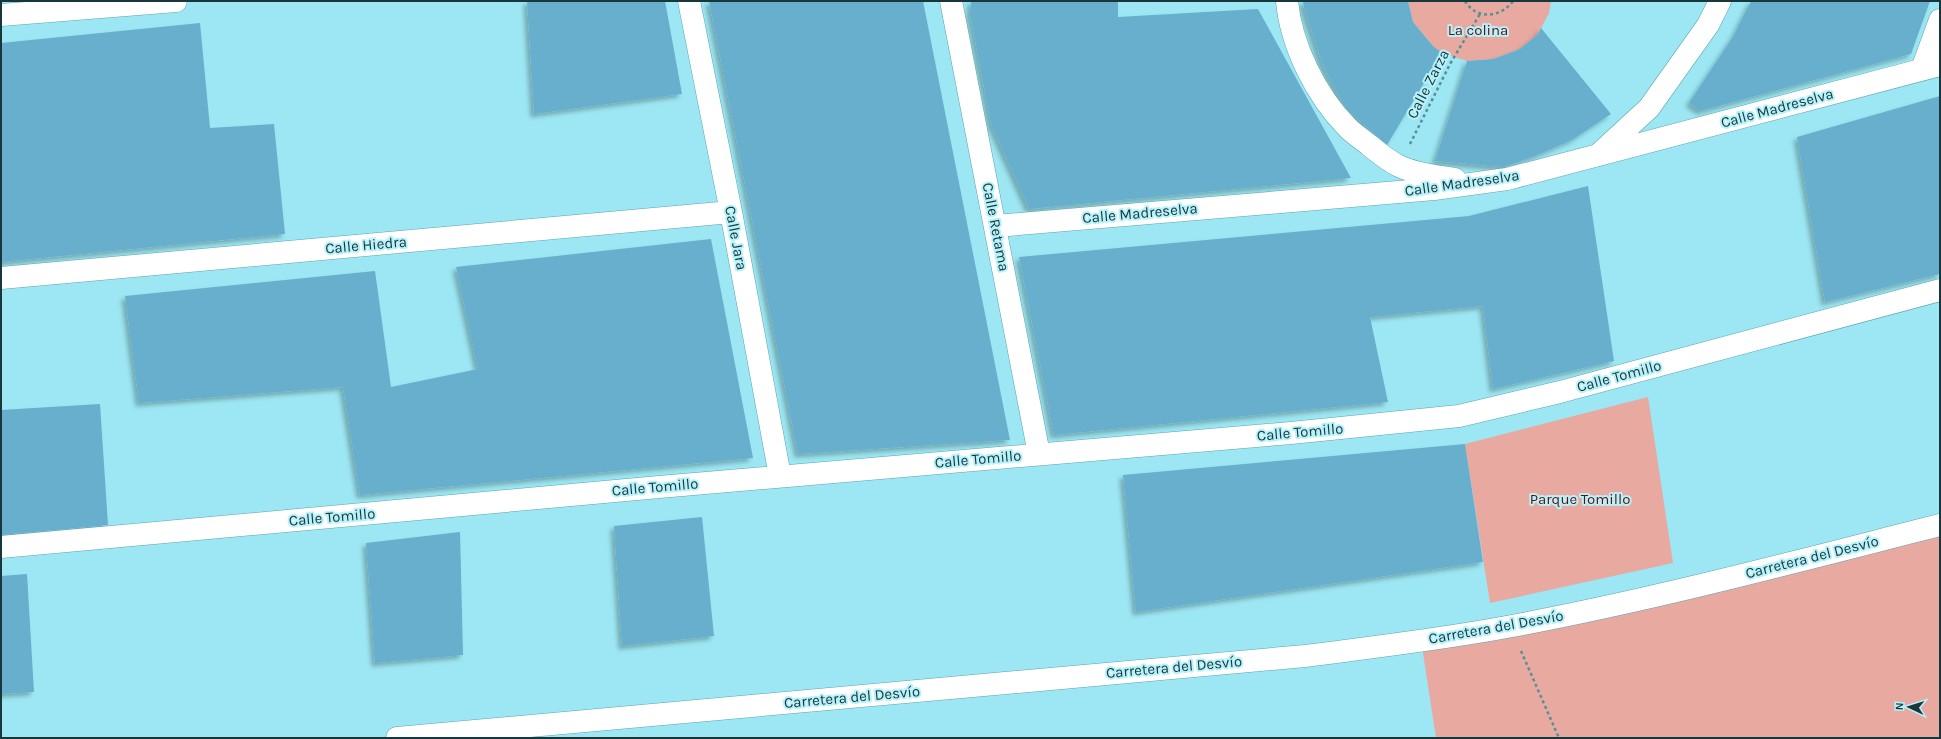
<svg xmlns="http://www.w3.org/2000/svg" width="1941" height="739" viewBox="0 0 1941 739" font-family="Karla,sans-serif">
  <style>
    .green { fill: #e8a9a0 }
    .building { fill: #67afce; filter: url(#shadow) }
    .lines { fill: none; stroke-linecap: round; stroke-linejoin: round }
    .minor-casing { stroke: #5ba5af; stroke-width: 23 }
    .trunk-casing { stroke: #5ba5af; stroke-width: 23 }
    .path { stroke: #598e96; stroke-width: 2.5; stroke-dasharray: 3 3; stroke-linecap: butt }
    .minor { stroke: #fff; stroke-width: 22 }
    .trunk { stroke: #fff; stroke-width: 22 }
    .labels { text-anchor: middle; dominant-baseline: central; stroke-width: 4; stroke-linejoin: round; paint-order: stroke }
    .park-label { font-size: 15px; fill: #610f0c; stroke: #b7f2fb }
    .street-label { font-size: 15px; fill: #18373c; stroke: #b7f2fb }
  </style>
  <defs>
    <filter id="shadow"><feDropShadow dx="-3.5" dy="3.5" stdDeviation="2" flood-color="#0004"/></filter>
  </defs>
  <rect width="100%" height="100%" fill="#9ce7f3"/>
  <path class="green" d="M 1408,1 L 1551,1 L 1549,13 L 1538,34 L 1520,49 L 1493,59 L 1467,61 L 1442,53 L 1433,46 L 1413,22 Z
    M 1648,397 L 1673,563 L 1490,603 L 1465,444 Z
    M 1940,526 L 1940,738 L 1436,738 L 1421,640 Z"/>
  <path class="building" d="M 527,1 L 665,1 L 682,94 L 534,114 Z
    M 709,1 L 923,1 L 1010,440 L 798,454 Z
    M 971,1 L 1118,1 L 1118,17 L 1258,9 L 1351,178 L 1029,209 L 991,124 L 970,14 Z
    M 1303,1 L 1408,1 L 1413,22 L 1433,46 L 1442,53 L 1387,145 L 1346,109 L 1322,63 L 1304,8 Z
    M 1751,1 L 1930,1 L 1911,54 L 1700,111 L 1689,103 L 1734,35 Z
    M 200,23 L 210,128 L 274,124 L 285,234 L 1,262 L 1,43 Z
    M 1541,28 L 1611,114 L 1572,140 L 1535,156 L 1504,167 L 1435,161 L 1467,61 L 1493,59 L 1520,49 L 1538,34 Z
    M 1940,96 L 1940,274 L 1825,302 L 1797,137 Z
    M 1588,186 L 1614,361 L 1493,389 L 1483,306 L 1370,317 L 1388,402 L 1054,435 L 1019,257 L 1469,216 Z
    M 711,239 L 753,458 L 360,495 L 343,387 L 139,403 L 125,296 L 375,271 L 391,387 L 478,369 L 456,267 Z
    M 100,404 L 108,525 L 1,535 L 1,410 Z
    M 1465,444 L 1483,562 L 1136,612 L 1123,475 Z
    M 702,517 L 714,636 L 622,646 L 614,526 Z
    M 460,532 L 463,655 L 375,663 L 366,543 Z
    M 27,574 L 34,692 L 1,694 L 1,576 Z"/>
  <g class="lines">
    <defs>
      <path id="minor" d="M 689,1 L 731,212 L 780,476
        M 951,1 L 1039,454
        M 1287,1 C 1291,45 1316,96 1348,128 C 1354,134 1362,139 1369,145 C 1378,152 1388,161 1399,166 C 1415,174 1437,176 1455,179
        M 1,15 L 176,1
        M 1922,69 L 1940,20
        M 1599,154 L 1649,108 L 1708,25 L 1720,1
        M 996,226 L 1434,189 L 1507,179 L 1940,65
        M 1,278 L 731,212
        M 1,547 L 659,487 L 1291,433 L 1459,416 L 1560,392 L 1940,290"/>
      <path id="trunk" d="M 397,738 L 1305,656 C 1374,647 1444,639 1512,626 C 1656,599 1798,561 1940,525"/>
    </defs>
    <use href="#minor" class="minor-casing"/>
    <use href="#trunk" class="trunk-casing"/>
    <path class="path" d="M 1465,1 C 1476,20 1501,18 1513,1
      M 1410,144 L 1450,64 L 1480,14
      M 1521,651 L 1559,738"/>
    <use href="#minor" class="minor"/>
    <use href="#trunk" class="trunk"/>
  </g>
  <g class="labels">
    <g class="park-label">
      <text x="1478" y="30">La colina</text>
      <text x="1580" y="499">Parque Tomillo</text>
    </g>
    <g class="street-label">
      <text transform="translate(1428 84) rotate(-63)">Calle Zarza</text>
      <text transform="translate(1777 108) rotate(-15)">Calle Madreselva</text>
      <text transform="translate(1462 183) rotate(-8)">Calle Madreselva</text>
      <text transform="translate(1140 213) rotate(-5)">Calle Madreselva</text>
      <text transform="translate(996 227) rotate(79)">Calle Retama</text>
      <text transform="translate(736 238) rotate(79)">Calle Jara</text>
      <text transform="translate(366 245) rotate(-5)">Calle Hiedra</text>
      <text transform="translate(1619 376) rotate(-15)">Calle Tomillo</text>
      <text transform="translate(1300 432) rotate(-5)">Calle Tomillo</text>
      <text transform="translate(978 459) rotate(-5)">Calle Tomillo</text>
      <text transform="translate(655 487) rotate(-5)">Calle Tomillo</text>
      <text transform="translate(332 517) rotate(-5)">Calle Tomillo</text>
      <text transform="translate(1812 557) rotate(-14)">Carretera del Desvío</text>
      <text transform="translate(1496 627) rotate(-10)">Carretera del Desvío</text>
      <text transform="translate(1174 667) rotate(-5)">Carretera del Desvío</text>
      <text transform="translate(852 697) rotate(-5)">Carretera del Desvío</text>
    </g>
  </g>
  <rect width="1941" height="739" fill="none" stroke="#18373c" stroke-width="4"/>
  <g transform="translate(1909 707) rotate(274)" stroke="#b7f2fb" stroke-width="3" paint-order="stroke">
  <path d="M0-3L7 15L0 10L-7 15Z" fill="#18373c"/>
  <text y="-6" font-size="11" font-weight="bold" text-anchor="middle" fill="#18373c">N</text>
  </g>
</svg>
